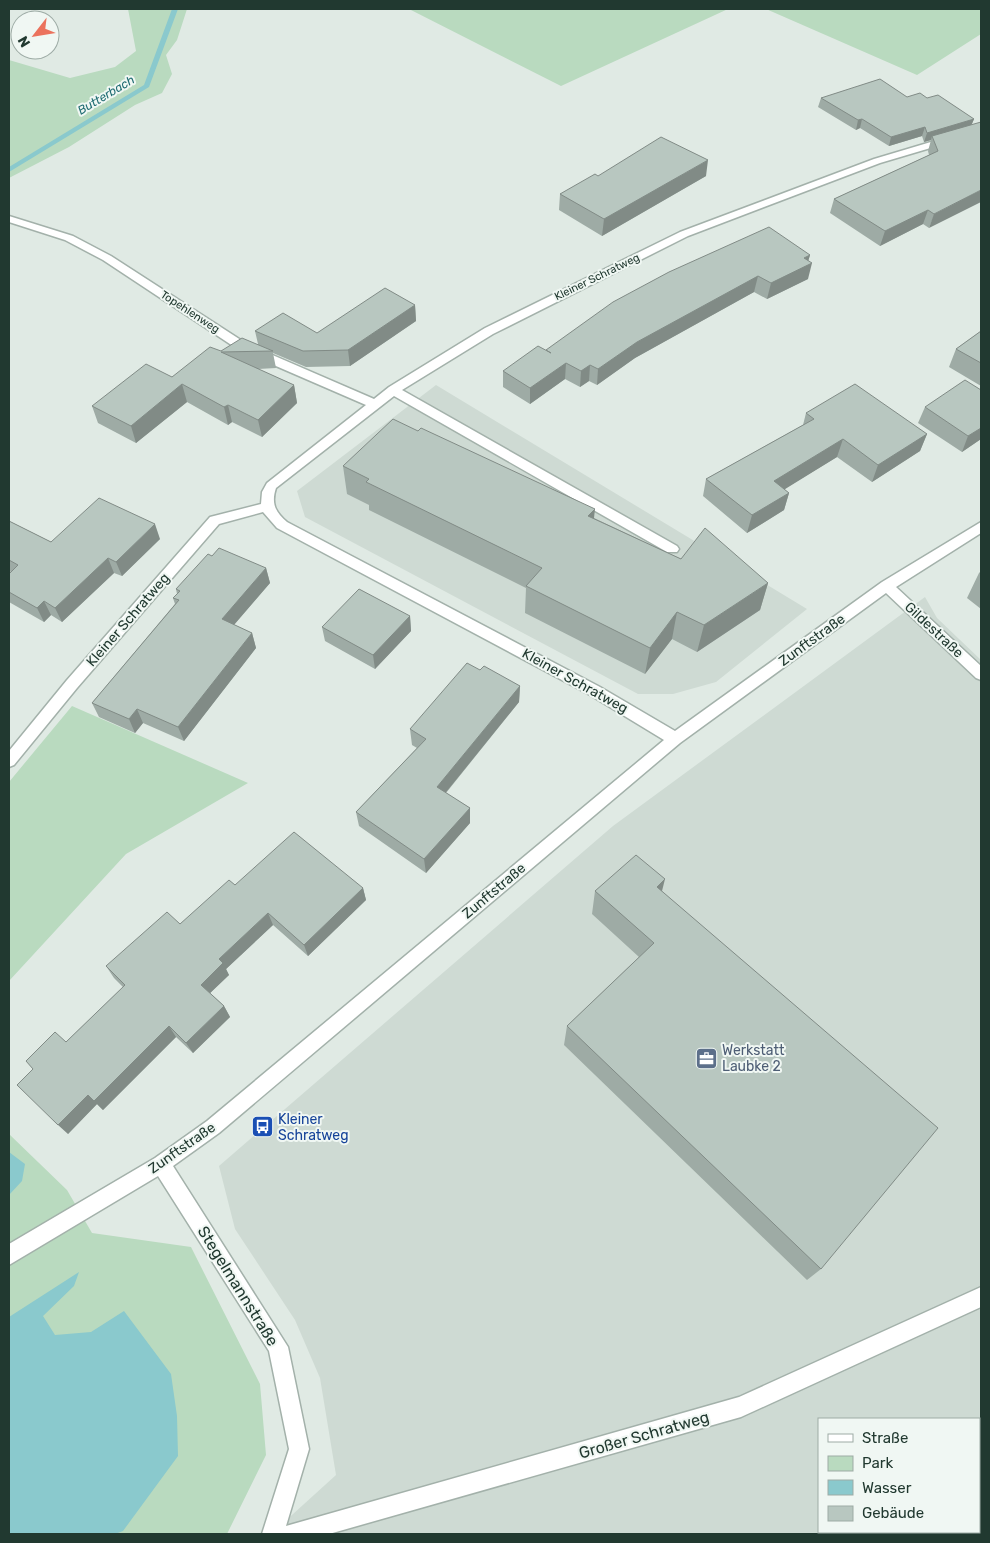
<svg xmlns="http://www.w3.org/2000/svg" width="990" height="1543" viewBox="0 0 990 1543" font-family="Rubik,sans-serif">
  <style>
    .built { fill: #cedad3; fill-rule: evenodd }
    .green { fill: #b9dabf }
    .water { fill: #8ac9cd }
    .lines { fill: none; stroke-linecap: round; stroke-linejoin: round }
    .stream { fill: #8ac9cd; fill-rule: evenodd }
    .minor-casing { stroke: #a3b1aa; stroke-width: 3 }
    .minor { fill: #fff; fill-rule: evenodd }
    .wall { fill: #9eaba5 }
    .shaded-wall { fill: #818b86 }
    .building { fill: #b8c7c0; stroke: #818b86 }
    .labels { text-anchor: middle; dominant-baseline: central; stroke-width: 4; stroke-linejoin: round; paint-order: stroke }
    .far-street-label { font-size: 11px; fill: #213930; stroke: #f0f7f3 }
    .far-water-label { font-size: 12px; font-style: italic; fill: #1f6c72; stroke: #f0f7f3 }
    .street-label { font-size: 14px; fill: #213930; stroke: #f0f7f3 }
    .service-label { font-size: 14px; fill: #4e5e75; stroke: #f0f7f3; text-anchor: start }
    .transit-label { font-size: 14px; fill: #164399; stroke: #f0f7f3; text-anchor: start }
    .near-street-label { font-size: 16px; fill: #213930; stroke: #f0f7f3 }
  </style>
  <rect width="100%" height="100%" fill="#e0eae4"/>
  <path class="built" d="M 436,385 L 807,609 L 716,682 L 673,694 L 638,694 L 305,517 L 297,491 Z
    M 925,597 L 937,618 L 981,660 L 981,1534 L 271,1534 L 336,1475 L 320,1378 L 295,1320 L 235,1229 L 219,1166 L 613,826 ZM 819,1419 L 979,1419 L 979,1532 L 819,1532 Z"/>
  <path class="green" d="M 128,9 L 187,9 L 177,40 L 166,55 L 172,74 L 162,93 L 135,105 L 69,147 L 9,178 L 9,60 L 70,78 L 115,67 L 136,51 Z
    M 409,9 L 728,9 L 561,86 Z
    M 766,9 L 981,9 L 981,34 L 917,75 Z
    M 72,706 L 248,783 L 126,854 L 9,981 L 9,782 Z
    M 9,1134 L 67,1190 L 92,1233 L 191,1247 L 260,1384 L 266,1455 L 227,1534 L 9,1534 Z"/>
  <path class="water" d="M 9,1152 L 25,1164 L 22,1181 L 9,1195 Z
    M 79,1272 L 74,1286 L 43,1316 L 55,1335 L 91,1332 L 124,1311 L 171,1374 L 177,1416 L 178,1456 L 123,1531 L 115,1534 L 9,1534 L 9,1317 Z"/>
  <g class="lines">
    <path class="stream" d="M 172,9 L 178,9 L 149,87 L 9,172 L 9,167 L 144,85 Z"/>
    <defs>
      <path id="minor" d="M 981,127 L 981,133 L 880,163 L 688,236 L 493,334 L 402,390 L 677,546 L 679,549 L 677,552 L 667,552 L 394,396 L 276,488 C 271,503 275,512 287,522 L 600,687 L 675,731 L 882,582 L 981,522 L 981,533 L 896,587 L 981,666 L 981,680 L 976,678 L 886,593 L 680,743 L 219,1133 L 173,1166 L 288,1347 L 309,1449 L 286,1526 L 739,1397 L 981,1287 L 981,1307 L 741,1417 L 329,1534 L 262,1534 L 289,1449 L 269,1351 L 158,1176 L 9,1265 L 9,1244 L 155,1158 L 207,1121 L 664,740 L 590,695 L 277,528 L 263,512 L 219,524 L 77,688 L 14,765 L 9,767 L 9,751 L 67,680 L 210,517 L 261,504 L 262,492 L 267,483 L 366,405 L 239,350 L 103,260 L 65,240 L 9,222 L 9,216 L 73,236 L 111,256 L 247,344 L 374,399 L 389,387 L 485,328 L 680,232 L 874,159 Z"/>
    </defs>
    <use href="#minor" class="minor-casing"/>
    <use href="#minor" class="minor"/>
  </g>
  <path class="wall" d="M 907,97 L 927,98 L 974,119 L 929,228 L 923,224 L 880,246 L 830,213 L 834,199 L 929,155 L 928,151 L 931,140 L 924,142 L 922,136 L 889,146 L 860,128 L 856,130 L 818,107 L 821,98 Z
    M 598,176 L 706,176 L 602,236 L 559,210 L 560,194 Z
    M 810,255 L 808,261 L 808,279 L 767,299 L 754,292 L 635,358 L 597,385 L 589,381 L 580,387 L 565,379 L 530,404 L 503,387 L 503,371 Z
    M 415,305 L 416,321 L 350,366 L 306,367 L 273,353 L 276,368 L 258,369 L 294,385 L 297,403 L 262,437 L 232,422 L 228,425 L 187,402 L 136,443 L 98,423 L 92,406 L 172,377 L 221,351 L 258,344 L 255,331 L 317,333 Z
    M 981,331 L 981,386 L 949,367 L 956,349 Z
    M 981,390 L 981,439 L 962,452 L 918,423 L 925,407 Z
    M 806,413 L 927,434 L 920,451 L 872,482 L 837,457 L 784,489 L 789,493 L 784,510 L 747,533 L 703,496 L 706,479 L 803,425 Z
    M 343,466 L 594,518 L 681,559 L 768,583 L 760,610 L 697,652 L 672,639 L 645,674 L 525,613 L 526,588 L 369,510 L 369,505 L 347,494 Z
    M 9,521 L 51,542 L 160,539 L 122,576 L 114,573 L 62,622 L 51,615 L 44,622 L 9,602 L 9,574 L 11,572 L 9,571 Z
    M 212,556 L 266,568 L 270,583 L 234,625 L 252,633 L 256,648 L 184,741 L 143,723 L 135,733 L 99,717 L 92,703 L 175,604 L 173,598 L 177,594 L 176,589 Z
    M 981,571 L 981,609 L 967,598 L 979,573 Z
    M 410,616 L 411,631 L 375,669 L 325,641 L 322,627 Z
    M 480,670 L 520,686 L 519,702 L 446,793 L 470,808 L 470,823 L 426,873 L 359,826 L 356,812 L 417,748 L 412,745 L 410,729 Z
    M 235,885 L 363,888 L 366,900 L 308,956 L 273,925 L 226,969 L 229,975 L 210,993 L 224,1006 L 230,1017 L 193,1053 L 176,1037 L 103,1110 L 97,1104 L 68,1134 L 66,1042 L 123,987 L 114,978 L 106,966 L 180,924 Z
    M 595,891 L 662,891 L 821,1269 L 807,1280 L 564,1045 L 567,1026 L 639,957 L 592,914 Z
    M 980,1420 L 981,1420 L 981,1534 L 874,1534 L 877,1532 L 979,1532 L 979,1422 Z"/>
  <path class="shaded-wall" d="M 862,119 L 860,128 L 856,130 L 858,120 Z
    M 974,119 L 970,128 L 932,136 L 931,140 L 924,142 L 927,133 Z
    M 925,127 L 922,136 L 889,146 L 891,137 Z
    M 708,160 L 706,176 L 602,236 L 604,219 Z
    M 981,190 L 981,202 L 929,228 L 934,214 Z
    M 928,210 L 923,224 L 880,246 L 885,231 Z
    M 810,255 L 807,265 L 812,263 L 808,279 L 767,299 L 771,283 L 804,258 Z
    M 758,276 L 754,292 L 635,358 L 597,385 L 598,369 L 637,342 Z
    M 415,305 L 416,321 L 350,366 L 348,350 Z
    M 566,363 L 565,379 L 530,404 L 530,388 Z
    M 590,365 L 589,381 L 580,387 L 581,371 Z
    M 182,384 L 187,402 L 136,443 L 131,426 Z
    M 294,385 L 297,403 L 262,437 L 258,420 Z
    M 228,405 L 232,422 L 228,425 L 224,407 Z
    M 981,428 L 981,439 L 962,452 L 968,436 Z
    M 927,434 L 920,451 L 872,482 L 878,465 Z
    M 843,439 L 837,457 L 769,499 L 774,481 Z
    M 789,493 L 784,510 L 747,533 L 752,515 Z
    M 595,509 L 592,536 L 588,516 Z
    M 155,524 L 160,539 L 122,576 L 116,562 Z
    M 108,558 L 114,573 L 62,622 L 55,608 Z
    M 266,568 L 270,583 L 226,634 L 222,619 Z
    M 768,583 L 760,610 L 697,652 L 704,625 Z
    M 44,601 L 51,615 L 44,622 L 37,608 Z
    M 677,612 L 672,639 L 645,674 L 650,648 Z
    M 410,616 L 411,631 L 375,669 L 373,655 Z
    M 252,633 L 256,648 L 184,741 L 178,727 Z
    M 520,686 L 519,702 L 438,802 L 437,787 Z
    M 137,709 L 143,723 L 135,733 L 129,719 Z
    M 470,808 L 470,823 L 426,873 L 424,859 Z
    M 665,879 L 659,903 L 657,887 Z
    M 363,888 L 366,900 L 308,956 L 304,945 Z
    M 268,913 L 273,925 L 226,969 L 229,975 L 207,996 L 201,985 L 219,959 Z
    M 224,1006 L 230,1017 L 193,1053 L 186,1043 Z
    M 169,1026 L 176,1037 L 103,1110 L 94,1101 Z
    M 88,1095 L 97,1104 L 68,1134 L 58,1125 Z"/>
  <path class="building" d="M 880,79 L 907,97 L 920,93 L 927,98 L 938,95 L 974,119 L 927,133 L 925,127 L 891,137 L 862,119 L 858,120 L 821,98 Z
    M 981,122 L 981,190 L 934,214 L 928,210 L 885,231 L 834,199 L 938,151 L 932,136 Z
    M 661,137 L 708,160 L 604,219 L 560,194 L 595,174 L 598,176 Z
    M 769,227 L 810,255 L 804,258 L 812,263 L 771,283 L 758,276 L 637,342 L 598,369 L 590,365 L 581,371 L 566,363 L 530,388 L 503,371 L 538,346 L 551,353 L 546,350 L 613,302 L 669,272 Z
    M 385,288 L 415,305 L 348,350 L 303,351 L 255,331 L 283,313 L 317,333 Z
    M 981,331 L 981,363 L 956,349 Z
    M 242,338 L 273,351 L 221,352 L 294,385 L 258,420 L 228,405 L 224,407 L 182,384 L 131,426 L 92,406 L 146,364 L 172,377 L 210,347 L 221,351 Z
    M 965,380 L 981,390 L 981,428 L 968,436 L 925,407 Z
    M 855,384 L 927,434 L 878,465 L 843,439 L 774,481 L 789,493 L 752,515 L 706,479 L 814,419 L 806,413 Z
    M 393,419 L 418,431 L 421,428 L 595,509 L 588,516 L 681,559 L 705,528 L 768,583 L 704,625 L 677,612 L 650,648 L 526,586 L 542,568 L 366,482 L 369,479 L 343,466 Z
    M 99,498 L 155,524 L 116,562 L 108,558 L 55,608 L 44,601 L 37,608 L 9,592 L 9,574 L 18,565 L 9,560 L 9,521 L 51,542 Z
    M 219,548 L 266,568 L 222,619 L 252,633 L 178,727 L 137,709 L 129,719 L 92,703 L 179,600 L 173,598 L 180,591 L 176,589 L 208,554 L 212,556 Z
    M 359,589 L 410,616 L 373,655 L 322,627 Z
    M 467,663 L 480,670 L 484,666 L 520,686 L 437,787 L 470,808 L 424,859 L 356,812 L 426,739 L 410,729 Z
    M 294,832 L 363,888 L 304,945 L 268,913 L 219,959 L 223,963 L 201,985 L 224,1006 L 186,1043 L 169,1026 L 94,1101 L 88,1095 L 58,1125 L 17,1085 L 33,1069 L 26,1061 L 55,1032 L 66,1042 L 125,985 L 106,966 L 167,912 L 180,924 L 229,880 L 235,885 Z
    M 636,855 L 665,879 L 657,887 L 938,1128 L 821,1269 L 567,1026 L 654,943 L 595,891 Z
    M 981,1440 L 981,1534 L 895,1534 L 897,1532 L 979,1532 L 979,1443 Z"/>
  <defs>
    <symbol id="office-square" viewBox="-11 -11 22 22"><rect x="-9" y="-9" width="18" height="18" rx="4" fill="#5c6f8a" stroke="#f0f7f3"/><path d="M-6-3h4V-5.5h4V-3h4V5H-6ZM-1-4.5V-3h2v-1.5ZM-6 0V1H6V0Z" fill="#fff"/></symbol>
    <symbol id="bus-square" viewBox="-11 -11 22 22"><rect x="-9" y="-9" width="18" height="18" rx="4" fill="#1a4fb4" stroke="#f0f7f3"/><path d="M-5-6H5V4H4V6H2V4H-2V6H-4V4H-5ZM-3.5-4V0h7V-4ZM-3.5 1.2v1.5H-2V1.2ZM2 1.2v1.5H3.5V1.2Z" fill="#fff"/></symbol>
  </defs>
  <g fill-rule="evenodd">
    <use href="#office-square" x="694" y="1046" width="25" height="25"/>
    <use href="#bus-square" x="250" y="1114" width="25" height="25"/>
  </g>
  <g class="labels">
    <g class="far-street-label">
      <text transform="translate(597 277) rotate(-26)">Kleiner Schratweg</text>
      <text transform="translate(190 312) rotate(33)">Topehlenweg</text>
    </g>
    <g class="far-water-label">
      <text transform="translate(106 95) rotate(-31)">Butterbach</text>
    </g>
    <g class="street-label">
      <text transform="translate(128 620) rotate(-49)">Kleiner Schratweg</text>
      <text transform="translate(934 630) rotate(43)">Gildestraße</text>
      <text transform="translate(812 640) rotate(-36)">Zunftstraße</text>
      <text transform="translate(575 681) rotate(29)">Kleiner Schratweg</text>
      <text transform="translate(494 891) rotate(-40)">Zunftstraße</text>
      <text transform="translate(182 1148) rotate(-35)">Zunftstraße</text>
    </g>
    <g class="service-label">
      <text x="722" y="1050">Werkstatt<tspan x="722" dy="16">Laubke 2</tspan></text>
    </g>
    <g class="transit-label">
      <text x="278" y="1119">Kleiner<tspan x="278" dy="16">Schratweg</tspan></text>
    </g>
    <g class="near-street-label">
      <text transform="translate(238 1286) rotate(58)">Stegelmannstraße</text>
      <text transform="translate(644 1435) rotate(-16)">Großer Schratweg</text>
    </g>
  </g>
  <rect width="990" height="1543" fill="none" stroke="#213930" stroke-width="20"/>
  <rect x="818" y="1418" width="162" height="115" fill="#f0f7f3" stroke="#9daba5"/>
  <rect x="828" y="1434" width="25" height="8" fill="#ffffff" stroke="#9daba5"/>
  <text x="862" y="1443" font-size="15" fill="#213930">Straße</text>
  <rect x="828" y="1456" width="25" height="15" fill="#b9dabf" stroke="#9daba5"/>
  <text x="862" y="1468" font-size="15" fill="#213930">Park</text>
  <rect x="828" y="1480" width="25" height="15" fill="#8ac9cd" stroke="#9daba5"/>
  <text x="862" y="1493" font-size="15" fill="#213930">Wasser</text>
  <rect x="828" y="1506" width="25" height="15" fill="#b8c7c0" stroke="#9daba5"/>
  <text x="862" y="1518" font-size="15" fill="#213930">Gebäude</text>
  <g transform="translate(35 35) rotate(239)"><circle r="24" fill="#f0f7f3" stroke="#9daba5"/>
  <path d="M0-4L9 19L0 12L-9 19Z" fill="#eb725d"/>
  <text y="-8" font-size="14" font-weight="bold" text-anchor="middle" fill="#213930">N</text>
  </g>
</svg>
